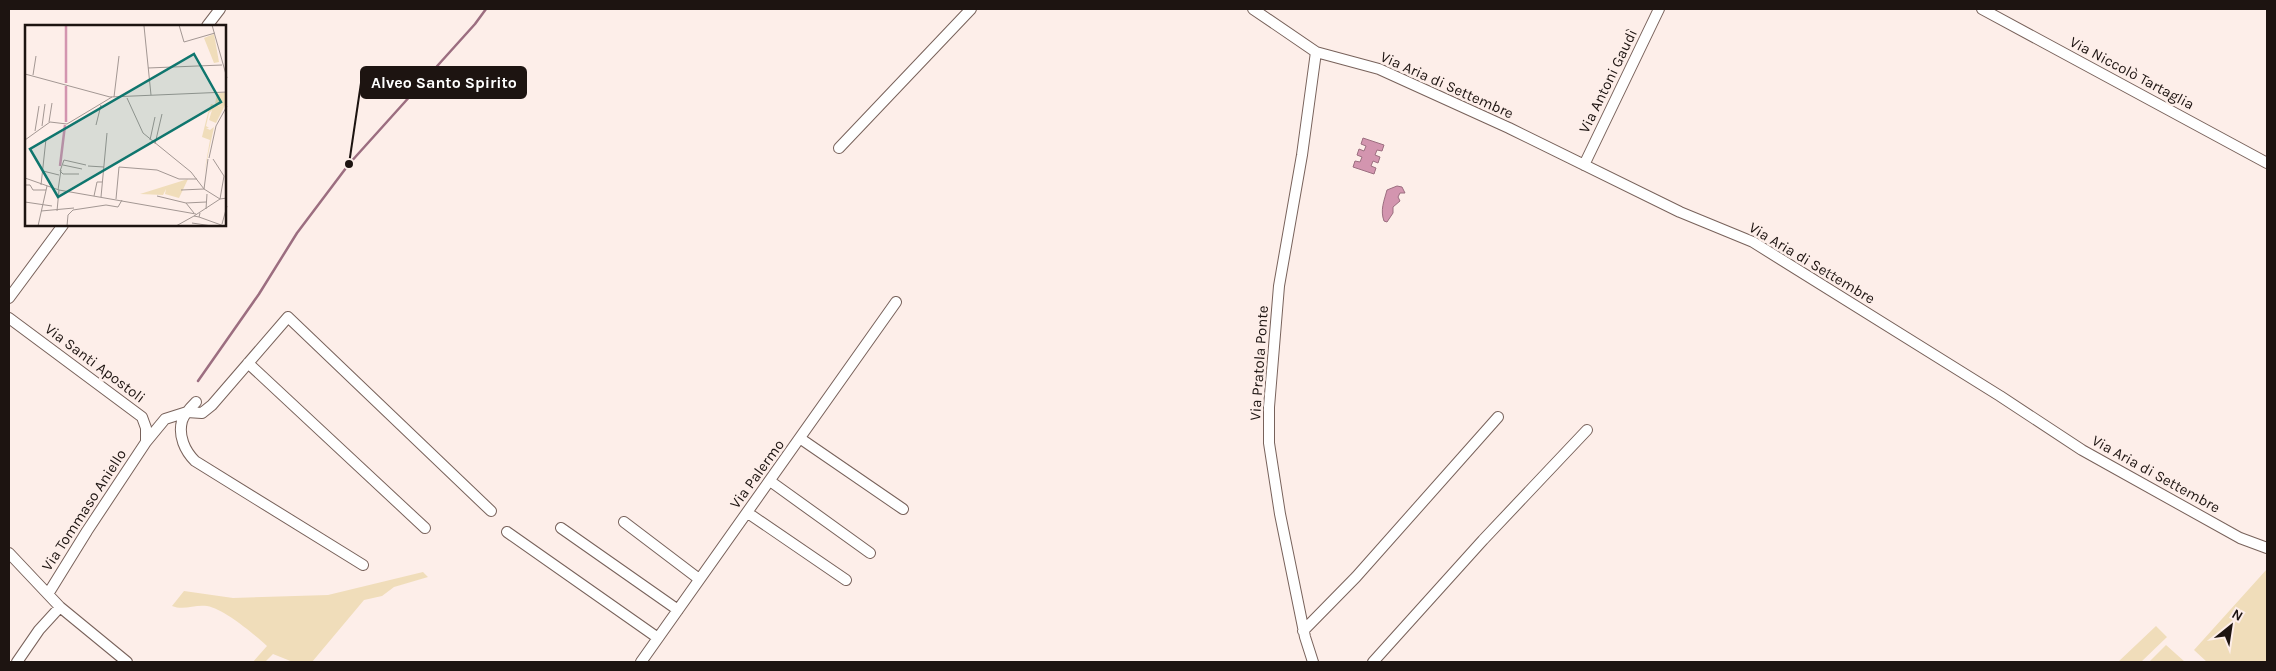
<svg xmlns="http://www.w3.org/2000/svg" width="2276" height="671" viewBox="0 0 2276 671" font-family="Karla,sans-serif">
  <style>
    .green { fill: #f0ddba }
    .water { fill: #d395af; stroke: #9c6e80 }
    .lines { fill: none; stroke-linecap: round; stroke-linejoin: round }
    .stream { stroke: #9c6e80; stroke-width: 2.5 }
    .minor-casing { stroke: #78625b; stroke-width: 12 }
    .minor { stroke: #fff; stroke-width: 10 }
    .labels { text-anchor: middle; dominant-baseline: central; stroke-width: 5; stroke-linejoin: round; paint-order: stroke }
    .street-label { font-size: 15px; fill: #1d1411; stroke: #fdeee9 }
    .inset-river { fill: none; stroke: #d395af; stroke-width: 2.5 }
    .inset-road { fill: none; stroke: #a39793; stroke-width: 1 }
    .view { fill: #0f766e; fill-opacity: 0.15; stroke: #0f766e; stroke-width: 2.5 }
    .inset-edge { fill: none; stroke: #1d1411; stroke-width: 2.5 }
    .leader { fill: none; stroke: #1d1411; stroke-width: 2 }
    .callout-dot { fill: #1d1411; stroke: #fdeee9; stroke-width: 2 }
    .callout { fill: #1d1411; stroke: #1d1411; stroke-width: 2 }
    .callout-label { font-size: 16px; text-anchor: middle; font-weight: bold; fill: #fff }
  </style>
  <rect width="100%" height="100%" fill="#fdeee9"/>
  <path class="green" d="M 2267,569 L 2267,662 L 2207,662 L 2194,650 Z
    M 423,572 L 428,577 L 394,587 L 382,596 L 364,600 L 312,662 L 293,662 L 273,654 L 265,662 L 253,662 L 267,646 C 254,634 224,609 207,606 C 195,604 184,611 172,606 L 184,591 L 233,598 L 328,595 Z
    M 2156,626 L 2167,637 L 2141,662 L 2118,662 Z
    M 2166,645 L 2185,662 L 2149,662 Z"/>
  <path class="water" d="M 1363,138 L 1384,145 L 1382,151 L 1377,150 L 1375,155 L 1380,157 L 1378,163 L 1373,161 L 1371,166 L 1376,168 L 1374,174 L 1353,167 L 1355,161 L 1360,162 L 1362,157 L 1357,155 L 1359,149 L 1364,151 L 1366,146 L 1361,144 Z
    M 1397,186 L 1402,187 L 1405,193 L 1400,193 L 1398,197 L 1400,201 L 1393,207 L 1393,213 L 1387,222 L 1384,221 C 1380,210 1384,201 1387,190 Z"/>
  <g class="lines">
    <path class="stream" d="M 198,381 L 259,294 L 297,233 L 349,164 L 475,24 L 486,9"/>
    <defs>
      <path id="minor" d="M 1253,9 L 1316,52 L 1379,69 L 1509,128 L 1680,212 L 1753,242 L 2000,396 L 2082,450 L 2240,538 L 2267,548
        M 1982,9 L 2267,163
        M 207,26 L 220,9
        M 839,148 L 971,9
        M 1584,165 L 1659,9
        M 9,298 L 63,225
        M 9,318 L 142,417 L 146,428 L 146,442
        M 248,363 L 425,528
        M 196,402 C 191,407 184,414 182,421 C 178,436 185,451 195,461 L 363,565
        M 801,439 L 903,509
        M 770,481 L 870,553
        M 748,513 L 846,580
        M 624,522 L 699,579
        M 561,528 L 678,610
        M 507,532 L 658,638
        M 9,553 L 60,607 L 127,662
        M 48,594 L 87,531 L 146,442 L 165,419 L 187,412 L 202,413 L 212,405 L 288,317 L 491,511
        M 1303,631 L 1356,577 L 1498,417
        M 17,662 L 39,630 L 60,607
        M 641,662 L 896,302
        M 1313,662 L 1305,637 L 1280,514 L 1269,443 L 1269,407 L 1279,286 L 1302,155 L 1316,52
        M 1373,662 L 1483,540 L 1587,430"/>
    </defs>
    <use href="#minor" class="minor-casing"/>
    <use href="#minor" class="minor"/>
  </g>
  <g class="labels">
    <g class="street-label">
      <text transform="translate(2132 73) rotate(28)">Via Niccolò Tartaglia</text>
      <text transform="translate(1608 81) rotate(-64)">Via Antoni Gaudì</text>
      <text transform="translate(1447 85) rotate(24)">Via Aria di Settembre</text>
      <text transform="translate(1812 263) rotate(31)">Via Aria di Settembre</text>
      <text transform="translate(95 363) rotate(37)">Via Santi Apostoli</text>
      <text transform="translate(1259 363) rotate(-86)">Via Pratola Ponte</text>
      <text transform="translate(757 474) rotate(-54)">Via Palermo</text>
      <text transform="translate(2156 474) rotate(29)">Via Aria di Settembre</text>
      <text transform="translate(84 510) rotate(-57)">Via Tommaso Aniello</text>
    </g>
  </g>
  <g transform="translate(25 25)">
    <rect width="201" height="201" fill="#fdeee9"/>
    <path d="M 189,9 L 194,37 L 189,38 L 179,13 ZM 201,67 L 200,80 L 191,98 L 184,95 L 187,85 L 184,88 L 181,101 L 184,103 L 181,103 L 185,105 L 189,102 L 179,149 L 185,115 L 177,112 L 183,88 L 186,79 L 198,82 L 190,79 L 192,69 ZM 163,154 L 154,173 L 140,169 L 141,164 L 138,170 L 115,169 Z" fill="#f0ddba"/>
    <path class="inset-river" d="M 41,58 L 41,0M 41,61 L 41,97M 35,141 L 40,100"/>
    <path class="inset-road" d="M 154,0 L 159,17 L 190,8M 187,0 L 202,53M 119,1 L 126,70M 123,43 L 197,40M 0,49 L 85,72 L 202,67M 8,50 L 11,31M 89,72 L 94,31M 102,73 L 118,108 L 166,147 L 179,164M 24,97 L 27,78M 71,100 L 76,80M 17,101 L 20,79M 10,106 L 14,81M 0,115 L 25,97 L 42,99 L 87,72M 125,115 L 130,92M 130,119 L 137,89M 184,133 L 191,101 L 202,81M 183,134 L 179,164 L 195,174M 188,134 L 199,151 L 195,174M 38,140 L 57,144M 63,141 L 79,142M 18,146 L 34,150M 35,146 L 39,135 L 61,140M 35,146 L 38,149 L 54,149M 0,153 L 34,165 L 171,189M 0,160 L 5,160 L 8,165 L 21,165M 16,160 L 21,114M 33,165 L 36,145M 156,165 L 179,164M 69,171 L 72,157 L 77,157M 132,171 L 161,178 L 169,188M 76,172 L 82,108M 91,174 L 94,142 L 132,145 L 154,154 L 172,154M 0,177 L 27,181M 161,178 L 181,177M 181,184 L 182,169M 16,186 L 49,183M 32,186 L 34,165M 175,188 L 174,192 L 169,191 L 195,174 L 202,173M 174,192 L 199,201M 167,198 L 187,201M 197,199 L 202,181M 13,201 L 22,161M 42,201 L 43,190 L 48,185 L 81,180 L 93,182 L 97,175M 151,201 L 169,191"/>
    <path class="view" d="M 169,29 L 196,77 L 33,172 L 5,124 Z"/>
    <rect width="201" height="201" class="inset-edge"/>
  </g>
  <path class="leader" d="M349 164L361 83"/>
  <circle class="callout-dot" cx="349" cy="164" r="5"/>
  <rect class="callout" x="361" y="67" width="165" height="31" rx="5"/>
  <g class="callout-label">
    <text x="444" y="88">Alveo Santo Spirito</text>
  </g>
  <rect width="2276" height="671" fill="none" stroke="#1d1411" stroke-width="20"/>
  <g transform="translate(2231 626) rotate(30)" stroke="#fdeee9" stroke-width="4" paint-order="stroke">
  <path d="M0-4L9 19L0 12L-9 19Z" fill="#1d1411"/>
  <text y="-8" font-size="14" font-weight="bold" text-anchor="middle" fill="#1d1411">N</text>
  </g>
</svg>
